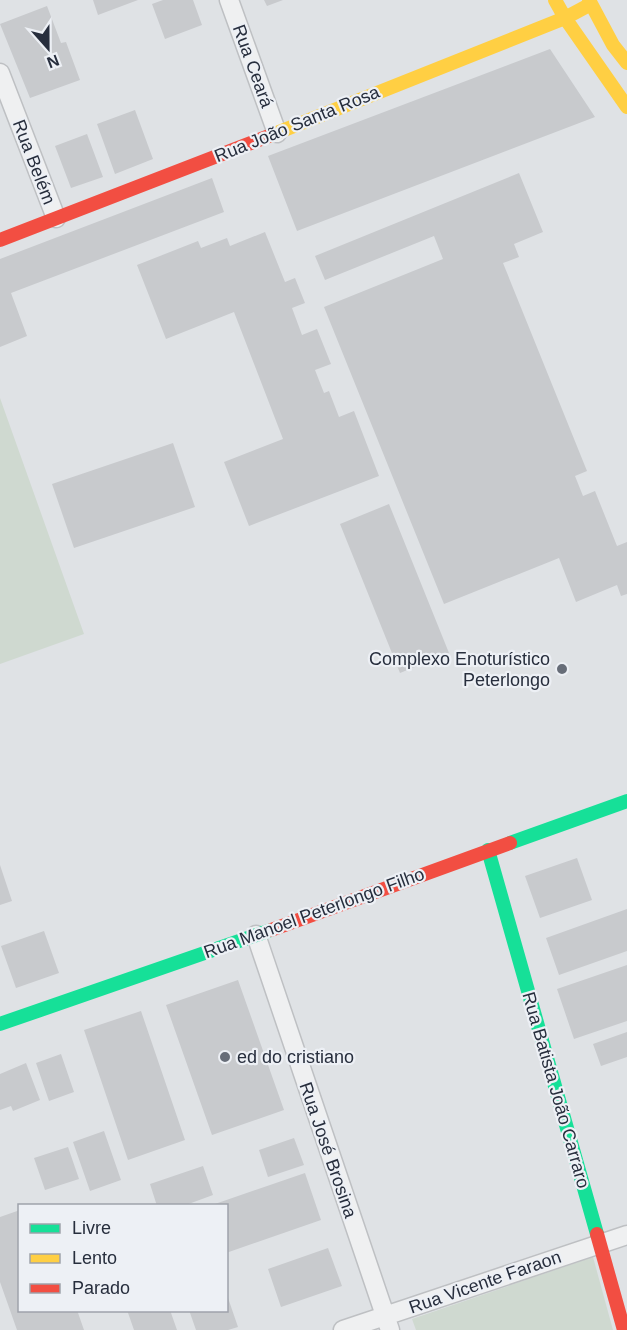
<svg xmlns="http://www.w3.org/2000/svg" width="627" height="1330" viewBox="0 0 627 1330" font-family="Arial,sans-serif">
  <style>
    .green { fill: #cfd9d0 }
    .building { fill: #c8cacd }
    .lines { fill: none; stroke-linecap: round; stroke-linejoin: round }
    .street-casing { stroke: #bec0c3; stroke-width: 21 }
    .street { stroke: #eff0f1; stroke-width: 18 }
    .fast { stroke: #16e098; stroke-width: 14 }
    .slow { stroke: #ffcf43; stroke-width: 14 }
    .jam { stroke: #f24e42; stroke-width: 14 }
    .poi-dot { fill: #676d78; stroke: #edf0f5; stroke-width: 2 }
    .labels { text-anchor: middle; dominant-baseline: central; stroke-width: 4.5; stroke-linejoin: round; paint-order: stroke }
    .street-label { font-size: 18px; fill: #272e3d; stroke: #edf0f5 }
    .poi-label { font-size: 18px; fill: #272e3d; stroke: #edf0f5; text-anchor: end }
  </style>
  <rect width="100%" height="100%" fill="#dfe2e5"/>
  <path class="green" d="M 0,398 L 84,634 L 0,664 Z
    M 593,1257 L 613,1330 L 416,1330 L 412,1319 Z"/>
  <path class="building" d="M 93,0 L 138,0 L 98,15 Z
    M 163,0 L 193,0 L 202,25 L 165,39 L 152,4 Z
    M 264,0 L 283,0 L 267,6 Z
    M 47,6 L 61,43 L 66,42 L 80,80 L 30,98 L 0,24 Z
    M 550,49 L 595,117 L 297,231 L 268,156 Z
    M 135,110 L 153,159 L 115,174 L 97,124 Z
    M 87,134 L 103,177 L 71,188 L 55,146 Z
    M 519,173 L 543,232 L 514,244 L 519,257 L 503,263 L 587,471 L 575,476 L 583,496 L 595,491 L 617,546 L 627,542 L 627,594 L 621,596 L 617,585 L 576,602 L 559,558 L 444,604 L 324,307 L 443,259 L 434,236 L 325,280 L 315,256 Z
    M 212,178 L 224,212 L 11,293 L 27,336 L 0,347 L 0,259 Z
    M 265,232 L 285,282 L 295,278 L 305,303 L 292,308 L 302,335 L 317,329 L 331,364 L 315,370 L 324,393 L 329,391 L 339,417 L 354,411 L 379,476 L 249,526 L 224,462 L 283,439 L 234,312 L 166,339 L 137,265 L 198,241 L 201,248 L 227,238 L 230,246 Z
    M 173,443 L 195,507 L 74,548 L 52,484 Z
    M 389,504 L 449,653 L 400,673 L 340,524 Z
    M 577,858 L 592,900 L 540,918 L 525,876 Z
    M 0,865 L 12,901 L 0,905 Z
    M 627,909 L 627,951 L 559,975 L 546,938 Z
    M 44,931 L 59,973 L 16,988 L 1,946 Z
    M 627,965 L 627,1021 L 574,1039 L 557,989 Z
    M 238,980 L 284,1110 L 212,1135 L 166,1005 Z
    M 141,1011 L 185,1140 L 128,1160 L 84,1030 Z
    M 627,1032 L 627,1057 L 601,1066 L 593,1044 Z
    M 61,1054 L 74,1092 L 49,1101 L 36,1063 Z
    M 26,1063 L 40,1100 L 13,1111 L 11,1106 L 0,1110 L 0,1074 Z
    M 104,1131 L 121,1180 L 90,1191 L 73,1142 Z
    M 294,1138 L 304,1165 L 268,1177 L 259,1150 Z
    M 68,1147 L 79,1179 L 45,1190 L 34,1158 Z
    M 203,1166 L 213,1195 L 183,1206 L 157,1206 L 150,1184 Z
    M 305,1173 L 321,1220 L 226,1253 L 226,1206 L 212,1205 Z
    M 20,1210 L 20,1310 L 77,1310 L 84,1330 L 17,1330 L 0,1282 L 0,1217 Z
    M 328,1248 L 342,1286 L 281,1307 L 268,1269 Z
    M 227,1295 L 238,1327 L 228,1330 L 196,1330 L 189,1310 L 226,1310 Z
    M 127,1310 L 170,1310 L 177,1330 L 134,1330 Z"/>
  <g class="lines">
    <defs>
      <path id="street" d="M 229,0 L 277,133
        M 0,73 L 56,218
        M 256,935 L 390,1330
        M 343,1330 L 627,1235"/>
    </defs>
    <use href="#street" class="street-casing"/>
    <use href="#street" class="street"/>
    <path class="fast" d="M 510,843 L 627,801
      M 488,850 L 597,1234
      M 0,1024 L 271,930"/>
    <path class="slow" d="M 555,0 L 565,18 L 627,107
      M 589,0 L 613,45 L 627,63
      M 269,136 L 565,18 L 591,4"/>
    <path class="jam" d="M 0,240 L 269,136
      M 271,930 L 510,843
      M 597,1234 L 624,1330"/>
  </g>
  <g class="poi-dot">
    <circle cx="562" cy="669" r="6"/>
    <circle cx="225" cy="1057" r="6"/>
  </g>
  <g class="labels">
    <g class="street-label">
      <text transform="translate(253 66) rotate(70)">Rua Ceará</text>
      <text transform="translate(297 124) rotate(-22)">Rua João Santa Rosa</text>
      <text transform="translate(34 162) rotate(69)">Rua Belém</text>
      <text transform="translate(314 913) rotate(-20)">Rua Manoel Peterlongo Filho</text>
      <text transform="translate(556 1090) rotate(74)">Rua Batista João Carraro</text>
      <text transform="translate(328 1150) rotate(71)">Rua José Brosina</text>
      <text transform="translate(485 1282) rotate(-19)">Rua Vicente Faraon</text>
    </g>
    <g class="poi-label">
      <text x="550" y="659">Complexo Enoturístico<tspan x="550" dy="21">Peterlongo</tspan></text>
      <text x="237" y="1057" text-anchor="start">ed do cristiano</text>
    </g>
  </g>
  <rect x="18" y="1204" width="210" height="108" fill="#edf0f5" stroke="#9ea2ab" stroke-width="1.5"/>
  <rect x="30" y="1224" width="30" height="9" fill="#16e098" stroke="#9ea2ab" stroke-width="1.5"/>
  <text x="72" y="1234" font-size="18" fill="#272e3d">Livre</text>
  <rect x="30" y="1254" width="30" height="9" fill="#ffcf43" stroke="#9ea2ab" stroke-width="1.5"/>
  <text x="72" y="1264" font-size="18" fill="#272e3d">Lento</text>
  <rect x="30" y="1284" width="30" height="9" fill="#f24e42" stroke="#9ea2ab" stroke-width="1.5"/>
  <text x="72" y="1294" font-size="18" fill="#272e3d">Parado</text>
  <g transform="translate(48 48) rotate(159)" stroke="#edf0f5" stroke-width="4.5" paint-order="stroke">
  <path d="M0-4.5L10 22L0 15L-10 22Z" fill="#272e3d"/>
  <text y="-9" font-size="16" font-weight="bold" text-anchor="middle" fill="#272e3d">N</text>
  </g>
</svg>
